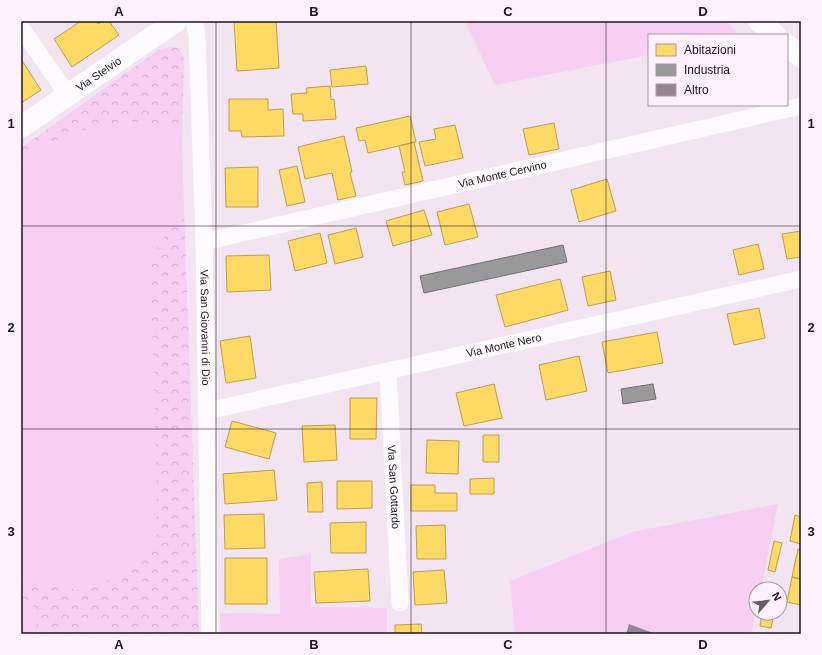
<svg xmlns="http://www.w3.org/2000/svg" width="822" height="655" viewBox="0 0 822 655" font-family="Helvetica,sans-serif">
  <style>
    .green { fill: #f6cff3 }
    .forest { fill: url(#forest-crowns) }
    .homes { fill: #ffd966; stroke: #bb9e50 }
    .industry { fill: #999; stroke: #747174 }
    .building { fill: #968495 }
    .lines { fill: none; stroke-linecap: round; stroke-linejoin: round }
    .street { stroke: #fdfbfd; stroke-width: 17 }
    .secondary { stroke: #fdfbfd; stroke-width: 22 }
    .grid { fill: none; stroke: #1d141c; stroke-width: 1; stroke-opacity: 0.55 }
    .labels { text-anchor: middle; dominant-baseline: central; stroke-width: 4; stroke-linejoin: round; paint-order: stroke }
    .street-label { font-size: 11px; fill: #1d141c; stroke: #fff0fd }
    .neatline { fill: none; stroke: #1d141c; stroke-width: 1.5 }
    .grid-label { font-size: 13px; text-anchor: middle; font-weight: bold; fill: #1d141c }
  </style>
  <defs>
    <pattern id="forest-crowns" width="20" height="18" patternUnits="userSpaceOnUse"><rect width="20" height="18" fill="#f6cff3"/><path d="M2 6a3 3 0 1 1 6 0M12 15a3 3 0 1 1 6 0" fill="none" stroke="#d2b1d0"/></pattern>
  </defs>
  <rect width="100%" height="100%" fill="#f2e5f1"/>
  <path class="green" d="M 465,21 L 726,21 L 739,35 L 649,35 L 649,55 L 495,85 Z
    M 126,121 L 166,125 L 182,139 L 184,207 L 150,258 L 157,499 L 157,543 L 141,563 L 108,580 L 80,590 L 21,582 L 21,162 L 51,142 L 84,130 Z
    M 778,504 L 761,589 L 756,589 L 756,612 L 751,634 L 515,634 L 510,581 L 632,532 Z
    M 311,554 L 311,607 L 387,608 L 387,634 L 221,634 L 220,613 L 280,614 L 279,559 Z
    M 21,599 L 33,602 L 38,634 L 21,634 Z
    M 94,621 L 109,626 L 113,634 L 89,634 L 87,622 Z"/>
  <path class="forest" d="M 169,47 L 179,48 L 184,59 L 182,139 L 166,125 L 126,121 L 84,130 L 51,142 L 21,162 L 21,148 L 158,50 Z
    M 184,207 L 199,634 L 113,634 L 109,626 L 94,621 L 87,623 L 89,634 L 38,634 L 33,602 L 21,599 L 21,582 L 80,590 L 108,580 L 141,563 L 157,543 L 157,499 L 150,258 Z"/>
  <path class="homes" d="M 81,21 L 96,21 L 98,24 L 103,21 L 109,21 L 119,35 L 72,67 L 54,39 Z
    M 276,21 L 279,68 L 237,71 L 234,22 Z
    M 21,59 L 41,90 L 21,103 Z
    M 366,66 L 368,84 L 332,87 L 330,70 Z
    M 330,86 L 331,100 L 334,99 L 336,119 L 303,121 L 303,114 L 293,114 L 291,94 L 307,93 L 306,88 Z
    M 229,99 L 268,99 L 268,110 L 283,109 L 284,136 L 242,137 L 241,131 L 229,131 Z
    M 410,116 L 416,142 L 368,153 L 365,140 L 359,141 L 356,128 Z
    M 554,123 L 559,149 L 529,155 L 523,129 Z
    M 455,125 L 463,158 L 425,166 L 419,142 L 436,139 L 434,129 Z
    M 344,136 L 352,172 L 350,173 L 356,196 L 338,200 L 332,173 L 305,179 L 298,147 Z
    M 414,142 L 423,181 L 405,185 L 402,172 L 405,172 L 399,146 Z
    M 297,166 L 305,202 L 287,206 L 279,170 Z
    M 258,167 L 258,207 L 226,207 L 225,168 Z
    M 607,179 L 616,211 L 579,222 L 571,190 Z
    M 469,204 L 478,237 L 445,245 L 437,212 Z
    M 424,210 L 432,235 L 393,246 L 386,221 Z
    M 356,228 L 363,257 L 335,264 L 328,235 Z
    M 801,231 L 801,257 L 787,259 L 782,234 Z
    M 320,233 L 327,263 L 295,271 L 288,241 Z
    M 758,244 L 764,269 L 739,275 L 733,250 Z
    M 269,255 L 271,290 L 227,292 L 226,256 Z
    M 610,271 L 616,300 L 588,306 L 582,277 Z
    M 560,279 L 568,310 L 505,327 L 496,295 Z
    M 759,308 L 765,338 L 734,345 L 727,314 Z
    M 657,332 L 663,363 L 608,373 L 602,342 Z
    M 250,336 L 256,378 L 226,383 L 220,341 Z
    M 579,356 L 587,391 L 546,400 L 539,365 Z
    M 494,384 L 502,418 L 464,426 L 456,393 Z
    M 350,398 L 377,398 L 376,439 L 350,439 Z
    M 232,421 L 276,433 L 269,459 L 225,447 Z
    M 335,425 L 337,460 L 304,462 L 302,426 Z
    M 483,435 L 499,435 L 499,462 L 483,462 Z
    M 427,440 L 459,441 L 458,474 L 426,473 Z
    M 274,470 L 277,500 L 225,504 L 223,474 Z
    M 494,478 L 494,494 L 470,494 L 470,479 Z
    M 337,481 L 372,481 L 372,508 L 337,509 Z
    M 322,482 L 323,512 L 308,512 L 307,483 Z
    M 411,485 L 435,485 L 435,493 L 457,493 L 457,511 L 411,511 Z
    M 264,514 L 265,548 L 225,549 L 224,515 Z
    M 795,515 L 801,517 L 801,544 L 790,541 Z
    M 366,522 L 366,553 L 331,553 L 330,523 Z
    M 445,525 L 446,559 L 417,559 L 416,526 Z
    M 774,541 L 782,543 L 775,572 L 768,570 Z
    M 798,549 L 801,550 L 801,579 L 792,577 Z
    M 225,558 L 267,558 L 267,604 L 225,604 Z
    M 368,569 L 370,601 L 316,603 L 314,572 Z
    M 444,570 L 447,603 L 415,605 L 413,572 Z
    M 792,577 L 801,579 L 801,605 L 787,602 Z
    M 762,613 L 774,614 L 771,628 L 760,626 Z
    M 421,624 L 422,634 L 395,634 L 395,625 Z"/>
  <path class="industry" d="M 563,245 L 567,262 L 424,293 L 420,276 Z
    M 653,384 L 656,399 L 623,404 L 621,389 Z"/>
  <path class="building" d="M 629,624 L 656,634 L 626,634 Z"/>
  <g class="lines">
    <g class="street">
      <path id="s1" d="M 194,21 L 197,34 L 204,242 L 210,634"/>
      <path d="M 21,28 L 68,95"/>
      <path id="s2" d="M 204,242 L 801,106"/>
      <path id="s3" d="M 388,371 L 400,603"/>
      <path id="s4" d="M 207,411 L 801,279"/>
    </g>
    <g class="secondary">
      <path d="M 759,21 L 775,35"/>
      <path d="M 787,45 L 801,57"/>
      <path id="s5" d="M 21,127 L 176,21"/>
    </g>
  </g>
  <path class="grid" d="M 216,21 L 216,634M 411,21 L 411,634M 606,21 L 606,634M 21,226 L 801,226M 21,429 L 801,429"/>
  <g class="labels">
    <g class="street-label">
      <text stroke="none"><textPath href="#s5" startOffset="94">Via Stelvio</textPath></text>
      <text stroke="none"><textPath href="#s2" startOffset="306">Via Monte Cervino</textPath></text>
      <text stroke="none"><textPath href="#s1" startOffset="307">Via San Giovanni di Dio</textPath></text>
      <text stroke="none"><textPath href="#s4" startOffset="304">Via Monte Nero</textPath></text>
      <text stroke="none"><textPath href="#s3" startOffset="116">Via San Gottardo</textPath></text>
    </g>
  </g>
  <rect width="822" height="655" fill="none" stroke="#fff0fd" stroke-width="44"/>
  <rect x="648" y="34" width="140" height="72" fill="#fff0fd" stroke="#a598a3"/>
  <rect x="656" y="44" width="20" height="12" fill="#ffd966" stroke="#a598a3"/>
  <text x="684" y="54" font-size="12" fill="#1d141c">Abitazioni</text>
  <rect x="656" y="64" width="20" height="12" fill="#999999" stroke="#a598a3"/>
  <text x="684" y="74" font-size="12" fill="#1d141c">Industria</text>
  <rect x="656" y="84" width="20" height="12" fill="#968495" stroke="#a598a3"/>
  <text x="684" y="94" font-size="12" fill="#1d141c">Altro</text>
  <g transform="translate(768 601) rotate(62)"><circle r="19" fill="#fff0fd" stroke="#a598a3"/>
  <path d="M0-3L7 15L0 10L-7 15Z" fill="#685d67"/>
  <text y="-6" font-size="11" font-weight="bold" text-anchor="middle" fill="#1d141c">N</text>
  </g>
  <rect x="22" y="22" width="778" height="611" class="neatline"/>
  <g class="grid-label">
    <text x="119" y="16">A</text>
    <text x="314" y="16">B</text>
    <text x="508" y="16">C</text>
    <text x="703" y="16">D</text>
    <text x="11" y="128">1</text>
    <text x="811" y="128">1</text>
    <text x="11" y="332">2</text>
    <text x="811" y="332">2</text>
    <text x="11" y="536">3</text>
    <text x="811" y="536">3</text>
    <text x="119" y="649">A</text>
    <text x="314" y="649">B</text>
    <text x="508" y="649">C</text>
    <text x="703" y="649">D</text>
  </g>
</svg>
